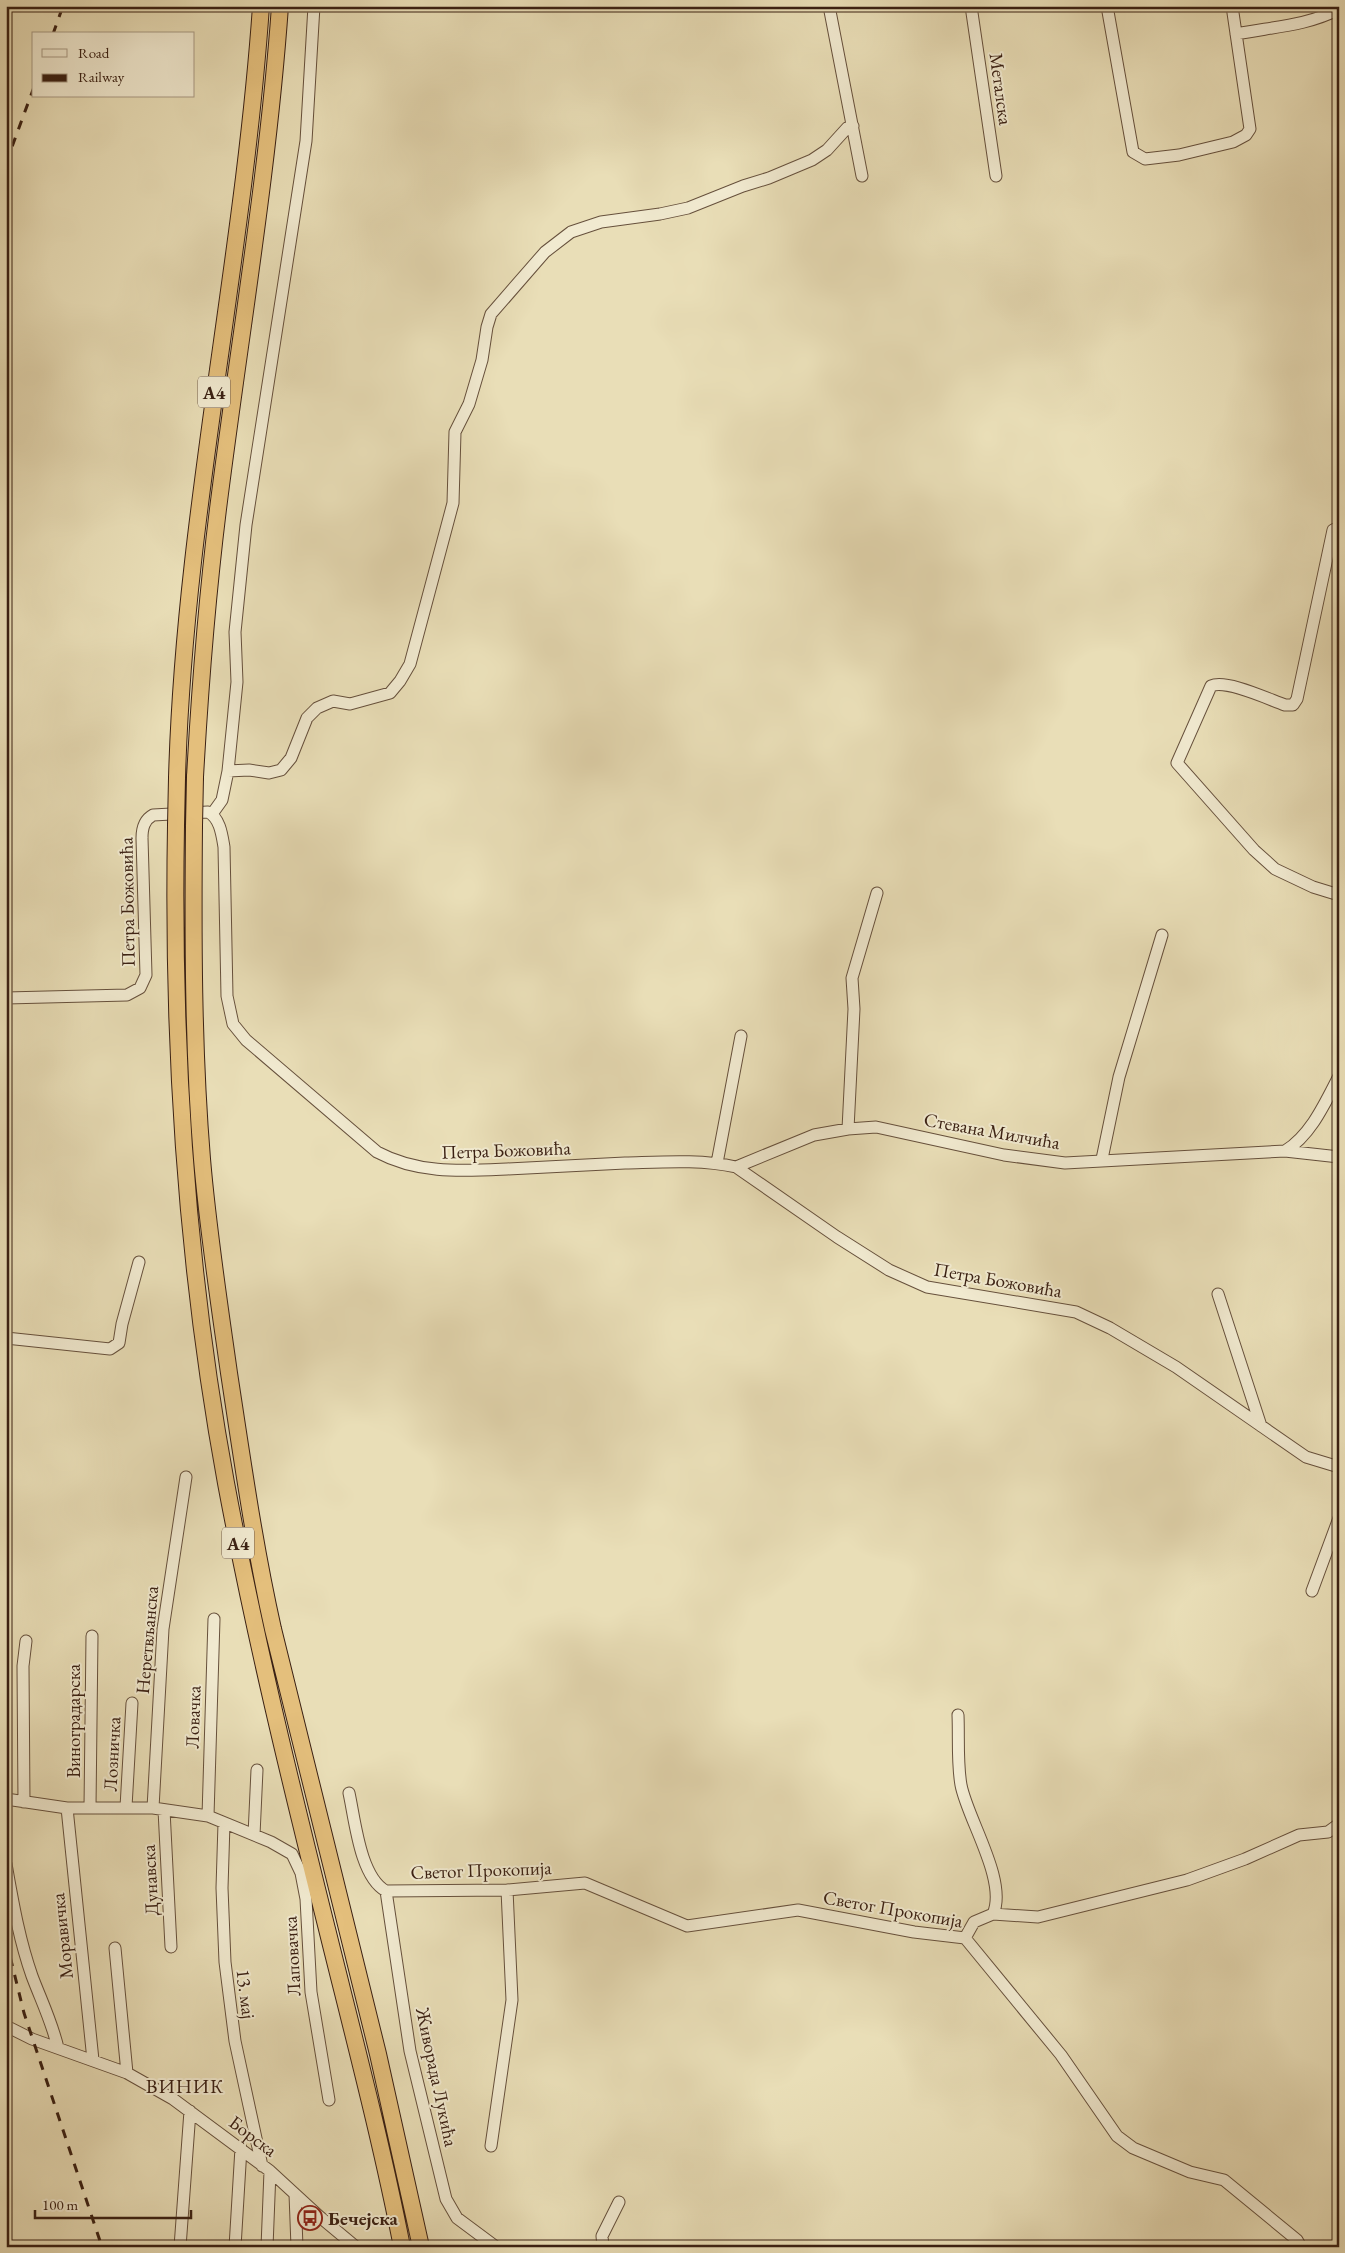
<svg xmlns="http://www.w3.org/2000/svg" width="1345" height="2253" viewBox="0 0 1345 2253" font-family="'EB Garamond',serif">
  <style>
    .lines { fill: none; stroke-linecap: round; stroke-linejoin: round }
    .minor-casing { stroke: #66503c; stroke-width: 13 }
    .highway-casing { stroke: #3a2013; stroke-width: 18 }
    .minor { stroke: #f1ead0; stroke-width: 11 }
    .highway { stroke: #e4bf7c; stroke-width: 16 }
    .rail { stroke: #3a2013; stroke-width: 3; stroke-dasharray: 9 9; stroke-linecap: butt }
    .highway-bridge-casing { stroke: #3a2013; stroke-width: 18; stroke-linecap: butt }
    .highway-bridge { stroke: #e4bf7c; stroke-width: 16 }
    .labels { text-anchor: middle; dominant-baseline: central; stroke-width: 4; stroke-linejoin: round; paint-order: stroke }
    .shield { fill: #f1ead0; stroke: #715d4c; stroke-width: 1 }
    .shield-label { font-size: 18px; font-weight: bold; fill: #3a2013 }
    .street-label { font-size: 19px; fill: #3a2013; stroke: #f1ead0 }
    .poi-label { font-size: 19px; font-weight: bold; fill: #3a2013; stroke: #f1ead0; text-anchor: start }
    .neighbourhood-label { font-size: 20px; letter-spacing: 1px; fill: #3a2013; stroke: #f1ead0 }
  </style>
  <rect width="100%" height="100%" fill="#e9deb7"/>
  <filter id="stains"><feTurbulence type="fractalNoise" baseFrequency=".004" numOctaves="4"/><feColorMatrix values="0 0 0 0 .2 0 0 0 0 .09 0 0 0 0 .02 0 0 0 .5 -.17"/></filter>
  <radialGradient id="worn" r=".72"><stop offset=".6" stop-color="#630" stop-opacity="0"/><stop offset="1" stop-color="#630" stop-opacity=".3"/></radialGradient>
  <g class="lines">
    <defs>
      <path id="minor" d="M 829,6 L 862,176
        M 971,6 L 996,176
        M 1107,6 L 1133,152 L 1145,159 L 1179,155 L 1233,142 L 1246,135 L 1250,129 L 1232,6
        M 1236,34 C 1271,27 1307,26 1339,9
        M 1339,527 L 1333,530 L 1297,699 L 1293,705 L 1285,705 C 1268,699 1226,679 1211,686 L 1177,763 L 1254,850 L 1275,869 L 1313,887 L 1339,895
        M 228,771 L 249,770 L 269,773 L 281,770 L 291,758 L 307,718 L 317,708 L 333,701 L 350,704 L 390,693 L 400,681 L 410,664 L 453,503 L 455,432 L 469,404 L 482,360 L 487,327 L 491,314 L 545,252 L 571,232 L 601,222 L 660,214 L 688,208 L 743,186 L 769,178 L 812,160 L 827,150 L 847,128 L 853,126
        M 212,814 L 222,800 L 228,771 L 237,682 L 235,632 L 246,525 L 306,141 L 314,6
        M 6,998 L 127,995 L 140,988 L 146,975 L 142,838 C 142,828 144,820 153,815 L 208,812 C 220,818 222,835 224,847 L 227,996 L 233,1024 L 246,1040 L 377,1152 C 418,1174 461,1171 507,1169 C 546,1167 586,1165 625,1163 C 662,1162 700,1159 736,1167 L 837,1237 L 889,1270 L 927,1287 L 1076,1312 L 1110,1328 L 1176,1367 L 1306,1457 L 1339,1467
        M 848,1129 L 854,1009 L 852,978 L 877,893
        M 1285,1151 C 1311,1135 1325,1103 1339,1076
        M 1102,1159 L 1119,1077 L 1162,935
        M 717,1163 L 741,1036
        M 736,1167 L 814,1135 L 848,1129 L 876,1127 L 1004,1155 L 1065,1163 L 1285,1151 L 1339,1157
        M 1218,1294 L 1261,1426
        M 6,1338 L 110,1349 L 119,1343 L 122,1324 L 139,1262
        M 1312,1591 L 1339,1518
        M 958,1715 C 959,1737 957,1763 961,1785 C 967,1818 1008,1881 993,1914
        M 349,1793 C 355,1820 360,1877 386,1891 L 507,1890 L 585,1883 L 687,1926 L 798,1910 L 914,1932 L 965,1938 L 1061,2055 L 1117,2136 L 1133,2148 L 1190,2172 L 1224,2180 L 1297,2240 L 1301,2247
        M 6,1799 L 67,1808 L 153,1808 L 208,1816 L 271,1842 L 292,1854 L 301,1873 L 306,1899 L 311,1992 L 329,2100
        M 24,1802 L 23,1666 L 26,1641
        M 90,1807 L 92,1636
        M 126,1807 L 132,1703
        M 67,1808 L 93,2060
        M 153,1808 L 163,1629 L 186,1477
        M 164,1810 L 171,1947
        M 208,1816 L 214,1619
        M 224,1823 L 222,1888 L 225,1962 L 235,2041 L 262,2166
        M 254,1835 L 257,1770
        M 6,1864 C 13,1903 19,1939 32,1976 C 41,2000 52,2022 58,2048
        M 386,1891 L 410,2051 L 446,2199 L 457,2218 L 496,2247
        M 965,1938 L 974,1922 L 993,1914 L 1038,1917 L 1187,1880 L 1245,1859 L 1299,1835 L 1328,1832 L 1339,1824
        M 115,1948 L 127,2073
        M 6,2026 L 32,2039 L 127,2073 L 173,2099 L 270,2171 L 320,2217 L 356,2247
        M 491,2146 L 512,2000 L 507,1890
        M 295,2194 L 297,2247
        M 180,2247 L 190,2111
        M 235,2247 L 241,2148
        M 267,2247 L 270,2171
        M 603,2247 L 602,2236 L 619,2202"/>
      <path id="highway" d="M 195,777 C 200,687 207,598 218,509 C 239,341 268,175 280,6
        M 177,778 C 184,519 243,265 261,6
        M 176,825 C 172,1046 186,1266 226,1483 C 254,1633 290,1781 327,1929 C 353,2034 381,2140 402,2247
        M 194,826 C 193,937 193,1049 202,1159 C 208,1231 219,1302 229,1373 C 242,1458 254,1544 273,1629 L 378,2054 L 421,2247"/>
    </defs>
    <use href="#minor" class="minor-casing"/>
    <use href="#highway" class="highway-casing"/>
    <use href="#minor" class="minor"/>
    <use href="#highway" class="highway"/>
    <path class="rail" d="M 53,34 L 63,6
      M 6,163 L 34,87
      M 6,1940 L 24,2013 L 102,2247"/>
    <defs>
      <path id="highway-bridge" d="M 176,825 L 177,778
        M 194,826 L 195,777"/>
    </defs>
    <use href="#highway-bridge" class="highway-bridge-casing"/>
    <use href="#highway-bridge" class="highway-bridge"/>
  </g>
  <defs>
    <symbol id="bus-ring" viewBox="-11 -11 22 22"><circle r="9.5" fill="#f1ead0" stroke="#8f2418" stroke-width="1.5"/><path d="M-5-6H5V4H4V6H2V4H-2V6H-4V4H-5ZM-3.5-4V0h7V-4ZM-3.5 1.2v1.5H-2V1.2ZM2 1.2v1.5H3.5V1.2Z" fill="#8f2418"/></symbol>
  </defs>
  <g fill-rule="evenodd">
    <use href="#bus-ring" x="296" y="2204" width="28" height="28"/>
  </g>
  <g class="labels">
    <g class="shield">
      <rect x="198" y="376.5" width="32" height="31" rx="4"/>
      <rect x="222" y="1527.5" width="32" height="31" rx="4"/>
    </g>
    <g class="shield-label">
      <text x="214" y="392">A4</text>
      <text x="238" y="1543">A4</text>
    </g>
    <g class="street-label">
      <text transform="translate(1001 89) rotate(82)">Металска</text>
      <text transform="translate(127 902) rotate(-91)">Петра Божовића</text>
      <text transform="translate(992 1131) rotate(10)">Стевана Милчића</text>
      <text transform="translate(506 1150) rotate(-2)">Петра Божовића</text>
      <text transform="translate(998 1280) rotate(10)">Петра Божовића</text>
      <text transform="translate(147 1640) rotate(-85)">Неретвљанска</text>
      <text transform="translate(193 1717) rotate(-88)">Ловачка</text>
      <text transform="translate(73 1721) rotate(-90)">Виноградарска</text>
      <text transform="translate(112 1754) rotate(-87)">Лозничка</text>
      <text transform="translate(481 1870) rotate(-2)">Светог Прокопија</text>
      <text transform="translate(150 1880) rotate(-93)">Дунавска</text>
      <text transform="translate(893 1909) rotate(10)">Светог Прокопија</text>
      <text transform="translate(62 1936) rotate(-96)">Моравичка</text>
      <text transform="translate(292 1956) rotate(-93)">Лаповачка</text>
      <text transform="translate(246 1994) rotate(83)">13. мај</text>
      <text transform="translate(437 2077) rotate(78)">Живорада Лукића</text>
      <text transform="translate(253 2136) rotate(37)">Борска</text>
    </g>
    <g class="poi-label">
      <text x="328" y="2218">Бечејска</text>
    </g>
    <g class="neighbourhood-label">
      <text x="185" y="2086">ВИНИК</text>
    </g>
  </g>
  <rect width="1345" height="2253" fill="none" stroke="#e9deb7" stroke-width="25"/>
  <rect x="8" y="8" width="1330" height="2238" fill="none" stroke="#3a2013" stroke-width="2.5"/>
  <rect x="12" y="12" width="1320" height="2228" fill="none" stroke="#3a2013"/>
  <rect x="32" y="32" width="162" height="65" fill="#f1ead0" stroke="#a89984"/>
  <rect x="42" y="49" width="25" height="8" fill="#f1ead0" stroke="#a89984"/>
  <text x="78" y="58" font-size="15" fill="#3a2013">Road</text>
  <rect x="42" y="74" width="25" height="8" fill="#3a2013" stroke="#a89984"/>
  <text x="78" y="82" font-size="15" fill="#3a2013">Railway</text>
  <path d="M35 2210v8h156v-8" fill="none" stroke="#3a2013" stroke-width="2.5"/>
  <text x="42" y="2210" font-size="15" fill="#3a2013" stroke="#f1ead0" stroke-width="4" paint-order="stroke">100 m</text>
  <rect width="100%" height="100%" filter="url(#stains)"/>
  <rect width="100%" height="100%" fill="url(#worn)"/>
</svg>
